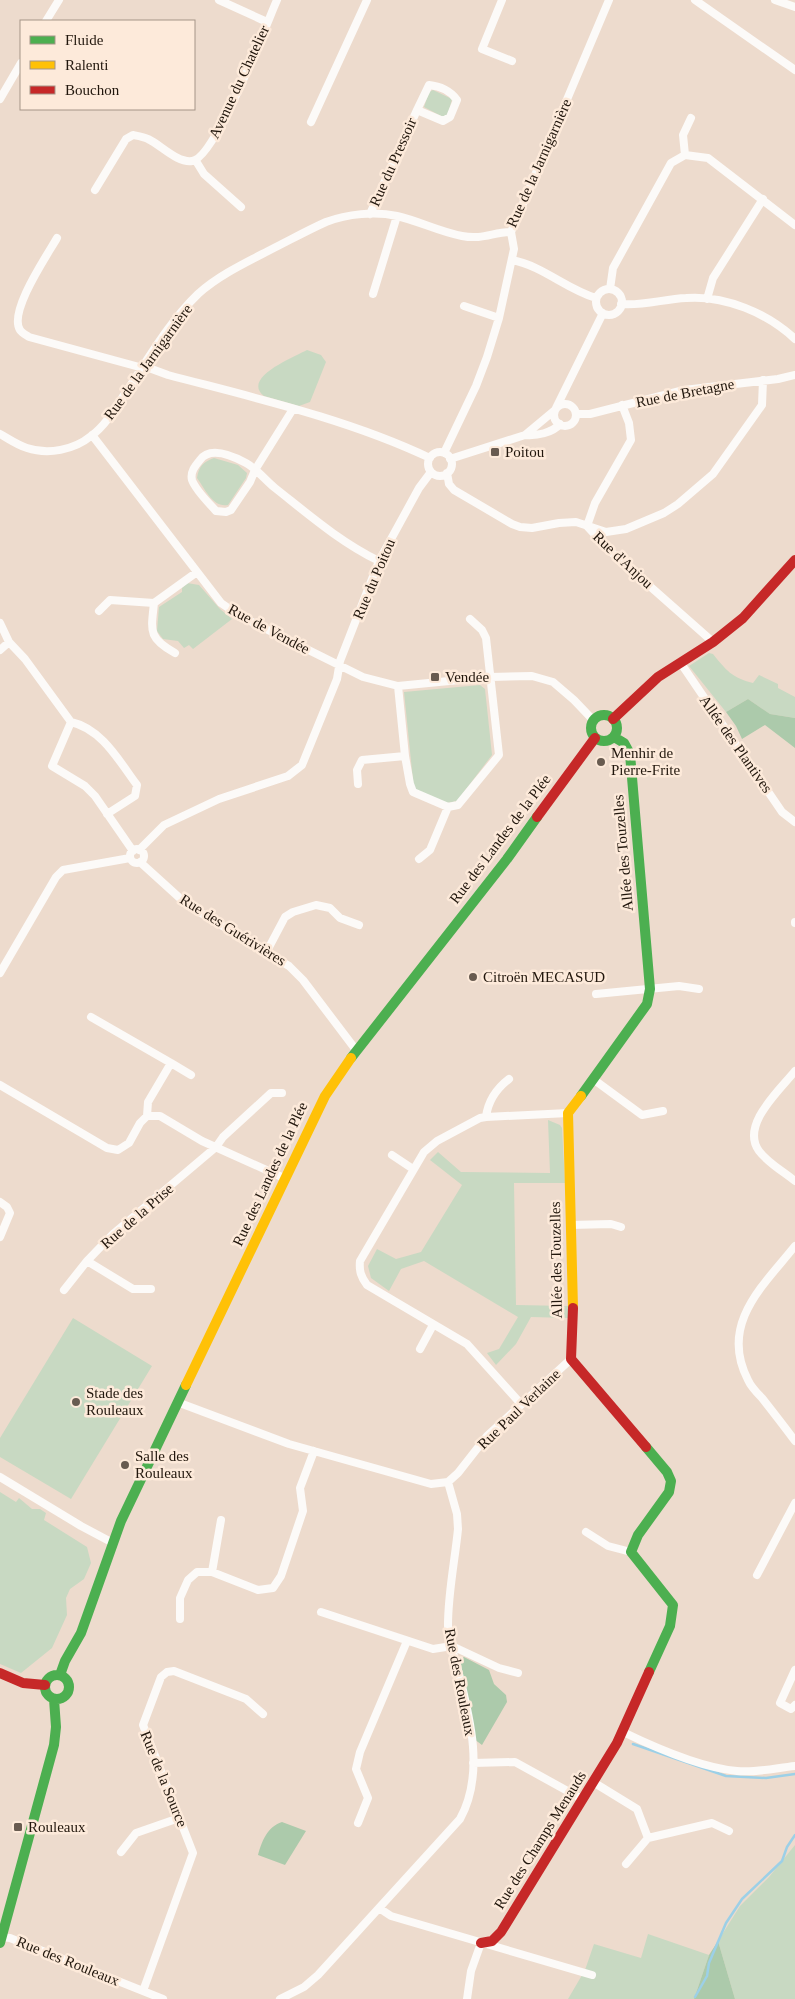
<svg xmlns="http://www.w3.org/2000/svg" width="795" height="1999" viewBox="0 0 795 1999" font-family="'Times New Roman',serif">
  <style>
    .green { fill: #c8d9c2 }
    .forest { fill: #accaab }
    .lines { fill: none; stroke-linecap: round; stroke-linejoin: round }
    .stream { stroke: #9cd0e7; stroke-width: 2.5 }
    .street { stroke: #fcfaf8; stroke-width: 8 }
    .fast { stroke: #4caf50; stroke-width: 10 }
    .slow { stroke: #ffc107; stroke-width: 10 }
    .jam { stroke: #c62828; stroke-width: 10 }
    .poi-dot { fill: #685b50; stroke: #fdeada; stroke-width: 2 }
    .labels { text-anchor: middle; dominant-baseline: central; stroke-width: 5; stroke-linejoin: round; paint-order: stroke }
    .street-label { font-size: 15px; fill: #21160c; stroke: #fdeada }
    .poi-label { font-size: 15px; fill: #21160c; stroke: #fdeada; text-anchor: start }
  </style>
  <rect width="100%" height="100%" fill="#eddbcd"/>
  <path class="green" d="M 433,90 L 452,99 L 448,114 L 443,117 L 424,107 L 429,92 Z
    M 307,350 L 321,355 L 326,362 L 310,402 L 299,406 L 264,396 C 241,378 294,357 307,350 Z
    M 214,458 L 238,465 L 247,473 L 246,478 L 228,505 C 213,508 205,489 197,478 C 199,466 203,462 214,458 Z
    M 187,583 L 199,585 L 220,609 L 232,619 L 193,649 L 189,645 L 184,648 L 178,641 L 163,639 L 157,631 L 159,607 L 182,592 L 182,588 Z
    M 709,653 L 713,654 C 726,670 732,678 753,683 L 759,675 L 778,684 L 778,688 L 795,697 L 795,718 L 770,714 L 748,699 L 726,712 L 689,666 Z
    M 480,685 L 485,689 L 492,755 L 457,801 L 447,803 L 414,790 L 404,692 Z
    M 548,1120 L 560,1125 L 562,1128 L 565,1183 L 514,1183 L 516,1305 L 568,1306 L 569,1318 L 531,1317 L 516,1344 L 496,1365 L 487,1353 L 499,1349 L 518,1317 L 424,1261 L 401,1269 L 389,1291 L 371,1278 L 368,1266 L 377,1249 L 396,1259 L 421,1252 L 462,1185 L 430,1160 L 438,1152 L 461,1172 L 550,1173 Z
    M 73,1318 L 152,1366 L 71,1499 L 0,1457 L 0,1438 Z
    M 0,1492 L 16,1502 L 19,1498 L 32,1509 L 40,1509 L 46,1513 L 44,1520 L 87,1547 L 91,1563 L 84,1579 L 70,1589 L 66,1598 L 67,1615 L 52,1648 L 21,1673 L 0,1664 Z
    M 795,1845 L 795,1999 L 735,1999 L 718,1941 L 740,1906 L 769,1877 Z
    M 648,1934 L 709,1955 L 694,1999 L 568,1999 L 585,1970 L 594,1944 L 641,1958 Z"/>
  <path class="forest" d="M 748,699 L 770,714 L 795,718 L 795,748 L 765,725 L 742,739 L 736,726 L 726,712 Z
    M 464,1657 L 489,1670 L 494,1684 L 506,1695 L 507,1702 L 482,1745 L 474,1739 L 459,1664 L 459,1659 Z
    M 282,1822 L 306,1831 L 285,1865 L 258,1855 C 262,1841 267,1827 282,1822 Z
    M 718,1941 L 735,1999 L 694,1999 L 709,1955 Z"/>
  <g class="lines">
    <path class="stream" d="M 633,1744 L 726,1776 L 766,1778 L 795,1774
      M 695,1997 L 707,1976 L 709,1963 L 726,1923 L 742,1899 L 782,1861 L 787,1847 L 795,1835"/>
    <path class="street" d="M 219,0 L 267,22
      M 502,0 L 482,49 L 512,61
      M 695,0 L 795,70
      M 775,0 L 795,7
      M 46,21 L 59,0
      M 0,99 L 21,63
      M 311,122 L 367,0
      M 685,155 L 683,135 L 691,118
      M 196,161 L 204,174 L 241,207
      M 95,190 L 126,139 L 133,135 C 138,136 144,137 148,139 C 161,145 177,163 192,161 C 215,159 266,25 277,0
      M 370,214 L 417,110 L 429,85 C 440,86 451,91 457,100 L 450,117 L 443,121 L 417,110
      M 511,232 L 609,0
      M 57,238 C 48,254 8,312 20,330 C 22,333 26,335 29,337 L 143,368 L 149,368 L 168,375 C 255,398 348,419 430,458
      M 512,260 C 543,266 566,289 596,298
      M 610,289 L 613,268 L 671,163 L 685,155 L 708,158 L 795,225
      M596 302a13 13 0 1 1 26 0a13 13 0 1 1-26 0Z
      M 373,294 L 397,216
      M 707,299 L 713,278 L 763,199
      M 621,304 C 643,306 664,299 686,298 C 725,295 767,313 795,339
      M 464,306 L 499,318
      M554 415a11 11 0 1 1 22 0a11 11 0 1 1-22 0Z
      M 622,405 L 629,423 L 631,440 L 595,503 L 587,526 L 610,551 L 713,642
      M 556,408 L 603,313
      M 293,409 L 255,470 L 250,482 L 231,510 L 226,512 L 216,511 C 209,503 196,491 192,480 C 190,472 195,466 200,460 C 210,446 233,456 246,463 C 257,469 265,480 275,488 C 308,514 340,542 379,561
      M 576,414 L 590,414 L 684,390 L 778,379 L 795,375
      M 0,434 C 9,439 17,445 27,448 C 48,455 74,450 91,436 C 105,426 115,409 124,395 C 147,361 168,323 198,294 C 219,275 247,262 272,249 C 290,240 308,230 326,222 C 347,214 375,211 397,216 C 419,221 440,232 462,236 C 483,240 493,232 511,232
      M 92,435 L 221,603 L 240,616 L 363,677 L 398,686 L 490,677 L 532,676 L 553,682 L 574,700 L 594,721
      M 525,435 C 537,436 552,433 560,424
      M428 464a12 12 0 1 1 24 0a12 12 0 1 1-24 0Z
      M 444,453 L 476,386 L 487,357 L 499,318 L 514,249 L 511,232
      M 450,459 L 525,435 L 555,410
      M 447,473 L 449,484 L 454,490 L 512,524 L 520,527 L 532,528 L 559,523 L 576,522 L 606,532 L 626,529 L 664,513 L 678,504 L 713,474 L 762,405 L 763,380
      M 154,603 C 151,631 148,638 175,653
      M 99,611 L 110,600 L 154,603 L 197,572
      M 0,623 L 9,642 L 25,659 L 71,722 L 52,766 L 85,786 L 95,796 L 133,851
      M 0,650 L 9,642
      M 680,662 L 782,812 L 795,822
      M 398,686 L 405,756 L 410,784 L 413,792 L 448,807 L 458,805 L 499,755 L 486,638 L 482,630 L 470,619
      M 71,722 C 102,729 119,761 137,785 L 135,796 L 107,814
      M 358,784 L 357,770 L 362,760 L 405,756
      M130 856a7 7 0 1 1 14 0a7 7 0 1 1-14 0Z
      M 139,850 L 164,825 L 219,799 L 288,776 L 302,765 L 337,679 L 340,661 L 379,561 L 419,488 L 431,472
      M 419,859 L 430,850 L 448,807
      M 140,862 L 183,901 L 196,910 L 289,966 L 303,980 L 356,1050
      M 795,922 L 795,923
      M 267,951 L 285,917 L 293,912 L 316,905 L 330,908 L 340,918 L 359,925
      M 0,973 L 56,877 L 63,870 L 130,858
      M 596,994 L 679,986 L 699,989
      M 91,1017 L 171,1063 L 148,1102 L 147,1116
      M 171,1063 L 191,1075
      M 795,1071 C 780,1090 740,1125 759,1151 C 768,1163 784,1172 795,1181
      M 593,1079 L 642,1115 L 663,1111
      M 0,1085 L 107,1148 L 118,1150 L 129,1143 L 140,1123 L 147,1116 L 160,1116 L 202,1141 L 284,1178
      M 486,1117 C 488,1101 496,1089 509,1079
      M 392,1155 L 413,1169
      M 0,1202 L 7,1207 L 10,1213 L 0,1237
      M 570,1225 L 611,1224 L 621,1227
      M 795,1246 C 763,1286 719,1324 748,1380 C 751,1387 757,1393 762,1398 C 773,1412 784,1426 795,1441
      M 87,1261 L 133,1289 L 151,1289
      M 64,1290 L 87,1261 L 113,1234 L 216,1147 L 223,1137 L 271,1093 L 282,1093
      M 420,1349 L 433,1325
      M 177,1402 L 289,1444 L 431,1484 L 448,1482
      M 521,1404 L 467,1344 L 367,1285 C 361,1277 359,1271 360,1261 L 424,1152 L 437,1141 L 480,1118 L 486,1117 L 568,1113
      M 0,1477 L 81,1526 L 113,1543
      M 448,1482 L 458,1473 L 487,1436 L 571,1359
      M 586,1532 L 608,1546 L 631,1552
      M 212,1572 L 221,1520
      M 757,1575 L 795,1503
      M 321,1612 L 433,1649 L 452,1646 L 499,1668 L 518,1673
      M 180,1619 L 180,1598 L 188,1580 L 197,1572 L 212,1572 L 258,1590 L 273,1588 L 281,1576 L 303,1511 L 300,1488 L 314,1451
      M 795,1670 L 780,1703 L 791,1709 L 795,1705
      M 623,1732 C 654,1747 703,1768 737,1771 C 756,1773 776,1768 795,1766
      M 473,1763 L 515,1762 L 582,1799
      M 593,1782 L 637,1809 L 648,1838 L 626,1864
      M 358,1823 L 368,1798 L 356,1769 L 360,1752 L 407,1641
      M 648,1838 L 712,1823 L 729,1831
      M 121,1852 L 136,1833 L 179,1818
      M 379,1908 L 391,1916 L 592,1975
      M 0,1937 L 10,1938 L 163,1999
      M 143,1991 L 193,1853 L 143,1725 L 161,1677 L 167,1672 L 174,1671 L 246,1699 L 263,1714
      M 280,1999 L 304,1987 L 318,1975 L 460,1819 C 485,1774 470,1717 458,1670 C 454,1655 448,1639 448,1625 C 448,1593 455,1560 458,1529 L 457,1514 L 448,1482
      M 467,1999 L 471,1971 L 481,1943"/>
    <path class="fast" d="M591 728a13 13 0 1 1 26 0a13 13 0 1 1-26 0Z
      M 351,1058 L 507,859 L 537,817
      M 581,1096 L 647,1004 L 650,989 L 630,754 L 624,743 L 614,737
      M 646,1447 L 667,1472 L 671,1481 L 669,1492 L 638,1535 L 631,1552 L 673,1605 L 670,1626 L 649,1672
      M 60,1675 L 65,1661 L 81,1633 L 121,1521 L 186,1385
      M45 1687a12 12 0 1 1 24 0a12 12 0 1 1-24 0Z
      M 0,1943 L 54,1745 L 56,1727 L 54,1699"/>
    <path class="slow" d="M 573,1308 L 568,1113 L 581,1096
      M 186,1385 L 325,1096 L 351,1058"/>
    <path class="jam" d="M 613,719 L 658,677 L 713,642 L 743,618 L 795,560
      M 537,817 L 595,738
      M 573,1308 L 571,1359 L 646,1447
      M 0,1673 L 23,1683 L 45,1685
      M 481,1943 L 492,1941 L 501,1932 L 617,1743 L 649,1672"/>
  </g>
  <g class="poi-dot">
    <rect x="490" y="447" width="10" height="10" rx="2.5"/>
    <rect x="430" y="672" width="10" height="10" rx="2.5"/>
    <circle cx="601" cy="762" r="5"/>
    <circle cx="473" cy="977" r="5"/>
    <circle cx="76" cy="1402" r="5"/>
    <circle cx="125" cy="1465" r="5"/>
    <rect x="13" y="1822" width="10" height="10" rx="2.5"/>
  </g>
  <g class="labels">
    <g class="street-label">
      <text transform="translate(239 82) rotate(-65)">Avenue du Chatelier</text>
      <text transform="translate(393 162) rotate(-66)">Rue du Pressoir</text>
      <text transform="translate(539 163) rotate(-66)">Rue de la Jarnigarnière</text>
      <text transform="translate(148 362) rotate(-54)">Rue de la Jarnigarnière</text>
      <text transform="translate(685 393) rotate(-11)">Rue de Bretagne</text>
      <text transform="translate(623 560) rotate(43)">Rue d'Anjou</text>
      <text transform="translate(374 579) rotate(-67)">Rue du Poitou</text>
      <text transform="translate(269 629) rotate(28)">Rue de Vendée</text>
      <text transform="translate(736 744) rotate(55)">Allée des Plantives</text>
      <text transform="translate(500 839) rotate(-53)">Rue des Landes de la Plée</text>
      <text transform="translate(623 853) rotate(-95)">Allée des Touzelles</text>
      <text transform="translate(233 930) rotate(32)">Rue des Guérivières</text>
      <text transform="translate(270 1174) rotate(-65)">Rue des Landes de la Plée</text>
      <text transform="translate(137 1216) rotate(-41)">Rue de la Prise</text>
      <text transform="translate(556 1260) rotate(-91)">Allée des Touzelles</text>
      <text transform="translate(519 1409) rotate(-44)">Rue Paul Verlaine</text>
      <text transform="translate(460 1682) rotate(79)">Rue des Rouleaux</text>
      <text transform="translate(164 1779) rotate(68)">Rue de la Source</text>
      <text transform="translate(540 1840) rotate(-58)">Rue des Champs Menauds</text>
      <text transform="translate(68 1961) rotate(22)">Rue des Rouleaux</text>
    </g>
    <g class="poi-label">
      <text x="505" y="452">Poitou</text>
      <text x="445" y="677">Vendée</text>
      <text x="611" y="753">Menhir de<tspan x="611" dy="17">Pierre-Frite</tspan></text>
      <text x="483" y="977">Citroën MECASUD</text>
      <text x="86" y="1393">Stade des<tspan x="86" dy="17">Rouleaux</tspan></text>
      <text x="135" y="1456">Salle des<tspan x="135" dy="17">Rouleaux</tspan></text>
      <text x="28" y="1827">Rouleaux</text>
    </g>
  </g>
  <rect x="20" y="20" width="175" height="90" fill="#fdeada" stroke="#a59588"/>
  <rect x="30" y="36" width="25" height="8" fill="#4caf50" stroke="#a59588"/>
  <text x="65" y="45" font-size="15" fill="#21160c">Fluide</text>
  <rect x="30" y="61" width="25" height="8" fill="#ffc107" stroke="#a59588"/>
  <text x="65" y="70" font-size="15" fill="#21160c">Ralenti</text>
  <rect x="30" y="86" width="25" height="8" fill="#c62828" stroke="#a59588"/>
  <text x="65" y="95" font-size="15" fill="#21160c">Bouchon</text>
</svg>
